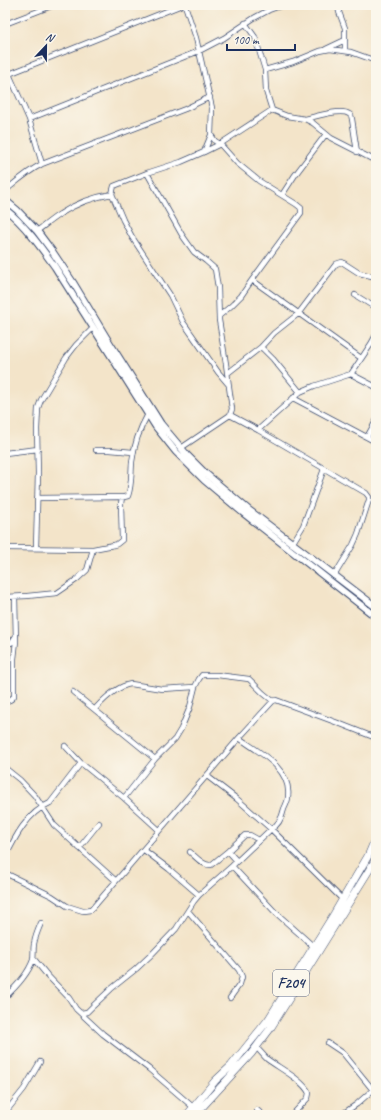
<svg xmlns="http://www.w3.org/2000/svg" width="381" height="1120" viewBox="0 0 381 1120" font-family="Caveat,sans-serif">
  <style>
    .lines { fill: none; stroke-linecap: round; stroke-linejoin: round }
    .minor-casing { stroke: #3b4a6e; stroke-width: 6 }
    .secondary-casing { stroke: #3b4a6e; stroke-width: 8 }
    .primary-casing { stroke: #3b4a6e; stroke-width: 8 }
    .minor { stroke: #fff; stroke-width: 4.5 }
    .secondary { stroke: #fff; stroke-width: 6 }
    .primary { stroke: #fff; stroke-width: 7 }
    .labels { text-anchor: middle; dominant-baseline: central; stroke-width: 4; stroke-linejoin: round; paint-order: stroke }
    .shield { fill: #fbf7ec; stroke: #5e6b89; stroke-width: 1 }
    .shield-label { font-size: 15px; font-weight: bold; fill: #1b2f5e }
  </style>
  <rect width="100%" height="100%" fill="#fbf7ec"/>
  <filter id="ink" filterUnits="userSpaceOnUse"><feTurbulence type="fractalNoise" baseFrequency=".025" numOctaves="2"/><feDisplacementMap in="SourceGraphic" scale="8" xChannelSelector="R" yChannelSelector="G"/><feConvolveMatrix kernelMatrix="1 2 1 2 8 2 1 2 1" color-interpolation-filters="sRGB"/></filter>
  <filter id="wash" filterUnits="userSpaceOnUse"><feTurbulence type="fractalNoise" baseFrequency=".012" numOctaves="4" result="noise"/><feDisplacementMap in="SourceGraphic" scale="16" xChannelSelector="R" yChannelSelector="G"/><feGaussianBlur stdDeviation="0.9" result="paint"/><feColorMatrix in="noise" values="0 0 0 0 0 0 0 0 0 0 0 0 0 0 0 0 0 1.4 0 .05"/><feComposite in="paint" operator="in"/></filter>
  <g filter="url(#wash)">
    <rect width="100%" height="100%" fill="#f3e4c9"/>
  </g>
  <g filter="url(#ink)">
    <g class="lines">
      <defs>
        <path id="minor" d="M 185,5 L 196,38 L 212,108 L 211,135 L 204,152
          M 338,5 L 339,12 L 345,28 L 345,51
          M 245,23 L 255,37 L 265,70 L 266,91 L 272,110 L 287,116 L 305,119 L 313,123 L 331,138 L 376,161
          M 5,24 L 54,5
          M 326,49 L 345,40
          M 5,65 L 29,119 L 42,164
          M 265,70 L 293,62 L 320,51 L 330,49 L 351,52 L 376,61
          M 9,74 L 182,5
          M 29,119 L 199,51 L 224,38 L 254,18 L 269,10 L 283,5
          M 305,119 C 314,117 341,108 349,114 C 352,115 351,116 352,119 L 357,152
          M 211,135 L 215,141 L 220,144 L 237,163 L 259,181 L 296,204 L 301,208 L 301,213 L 252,280 L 241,296 L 231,306 L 219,316
          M 147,173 L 182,235 L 194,252 L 206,261 L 215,269 L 218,288 L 219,320 L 226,364 L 232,409 L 230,415 L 181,448
          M 5,191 C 17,181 28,171 42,164 L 185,109 L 210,97
          M 112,194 L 123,220 L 132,237 L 170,295 L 183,322 L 218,372 L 229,385
          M 282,195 L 295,175 L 326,134
          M 37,231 C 45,225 52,219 60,214 C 75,204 94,197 112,194 L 114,186 L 147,173 L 181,162 L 204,152 L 220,144 L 272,110
          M 252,280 L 361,358
          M 355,295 L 376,308
          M 228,373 L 261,347
          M 351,374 L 376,387
          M 300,392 L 273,359 L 261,347 L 274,333 L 298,314 L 336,264 L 342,262 L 359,273 L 376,277
          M 293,398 L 376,442
          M 230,415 L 258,430 L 366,493 L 369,497 L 369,500 L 358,534 L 353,545 L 334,576
          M 258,430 L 300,392 L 314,386 L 351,374 L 371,344 L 376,335
          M 367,437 L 376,421
          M 96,450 L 110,450 L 133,452
          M 5,453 L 38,449
          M 37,498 L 124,497 L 128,496 C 132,485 131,473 132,462 C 134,444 139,430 148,414
          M 292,544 L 303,526 L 324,469
          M 5,548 L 93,549 L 114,545 L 117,544 L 122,540 L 121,504 L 122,497
          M 36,548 L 38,473 L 37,429 L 38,408 L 41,400 L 66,358 L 76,345 L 93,328
          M 5,597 L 27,596 L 57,593 L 76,580 L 87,570 L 93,549
          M 5,643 L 11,643 L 16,636
          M 73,692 L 155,759
          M 5,701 C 9,701 12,699 14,696 L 14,659 L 16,641 L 15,597
          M 95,709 C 104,699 117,686 131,684 L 162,689 L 195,687
          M 65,746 L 81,763 L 124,798 L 159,830
          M 5,768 L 20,780 L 35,796 L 54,825 L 116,881
          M 207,776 L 237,799 L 271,829 L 342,899
          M 124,798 L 155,759 L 175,739 L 181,729 L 190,707 L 195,687 L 199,679 L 202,675 L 217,675 L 249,679 L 263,693 L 273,701
          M 79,848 L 99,823
          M 144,850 L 169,869 L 199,895
          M 370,850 L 376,853
          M 228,851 L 237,861
          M 190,852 C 196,857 203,866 211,865 L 228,851 L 245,835 L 250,835 L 259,840
          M 5,858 C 15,837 27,813 50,803 L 81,763
          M 232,866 L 275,912 L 313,946
          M 5,873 L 52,896 L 67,906 L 83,911 L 91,910 L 239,738 L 273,701 L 276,700 L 338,723 L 376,738
          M 188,911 L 239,970 L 242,977 L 240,984 L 230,998
          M 33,958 L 47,975 L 69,998 L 76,1009 L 103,1034 L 149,1069 L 193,1107
          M 5,997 C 16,987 28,974 33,960 C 34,955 33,949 34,944 C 35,937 38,930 41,923
          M 81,1013 L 87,1012 L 93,1006 L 111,989 L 136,969 L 152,954 L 176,929 L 194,901 L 199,895 L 232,866 L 271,829 C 279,825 282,818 284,809 C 286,805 288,801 288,797 C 292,769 259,752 239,738
          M 328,1043 L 343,1053 L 373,1090
          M 256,1047 C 260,1051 263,1055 267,1059 C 279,1068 303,1080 309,1093 L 308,1098 L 292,1115
          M 257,1110 L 263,1115
          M 5,1113 L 24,1089 L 40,1062
          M 341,1115 L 357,1104 L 376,1087"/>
        <path id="secondary" d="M 5,200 L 17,210 L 37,231 L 52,251 L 74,284 L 106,337 L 161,424 L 187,455 L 205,473 L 250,511 L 376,607
          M 5,209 C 25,225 40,246 55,267 L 156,427 L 176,452 L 204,480 L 242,512 L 376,617"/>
        <path id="primary" d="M 187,1115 L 215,1081 L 231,1066 L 268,1020 L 334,914 L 368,856 L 376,837
          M 195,1115 L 251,1054 L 270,1029 L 376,859"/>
      </defs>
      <use href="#minor" class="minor-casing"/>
      <use href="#secondary" class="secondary-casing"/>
      <use href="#primary" class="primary-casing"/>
      <use href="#minor" class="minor"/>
      <use href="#secondary" class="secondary"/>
      <use href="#primary" class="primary"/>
    </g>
  </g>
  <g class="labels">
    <rect class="shield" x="273" y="970" width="36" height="26" rx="3"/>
    <g class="shield-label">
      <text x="291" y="983">F204</text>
    </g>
  </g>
  <rect width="381" height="1120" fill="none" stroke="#fbf7ec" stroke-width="20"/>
  <g transform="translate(46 46) rotate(22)" stroke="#fbf7ec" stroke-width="3" paint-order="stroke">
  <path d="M0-3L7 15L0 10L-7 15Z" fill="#1b2f5e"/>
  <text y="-6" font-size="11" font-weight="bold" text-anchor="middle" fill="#1b2f5e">N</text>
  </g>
  <path d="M227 44v6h68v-6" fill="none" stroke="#1b2f5e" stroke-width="2"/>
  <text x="233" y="44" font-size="12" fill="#1b2f5e" stroke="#fbf7ec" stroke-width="3" paint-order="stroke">100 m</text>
</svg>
